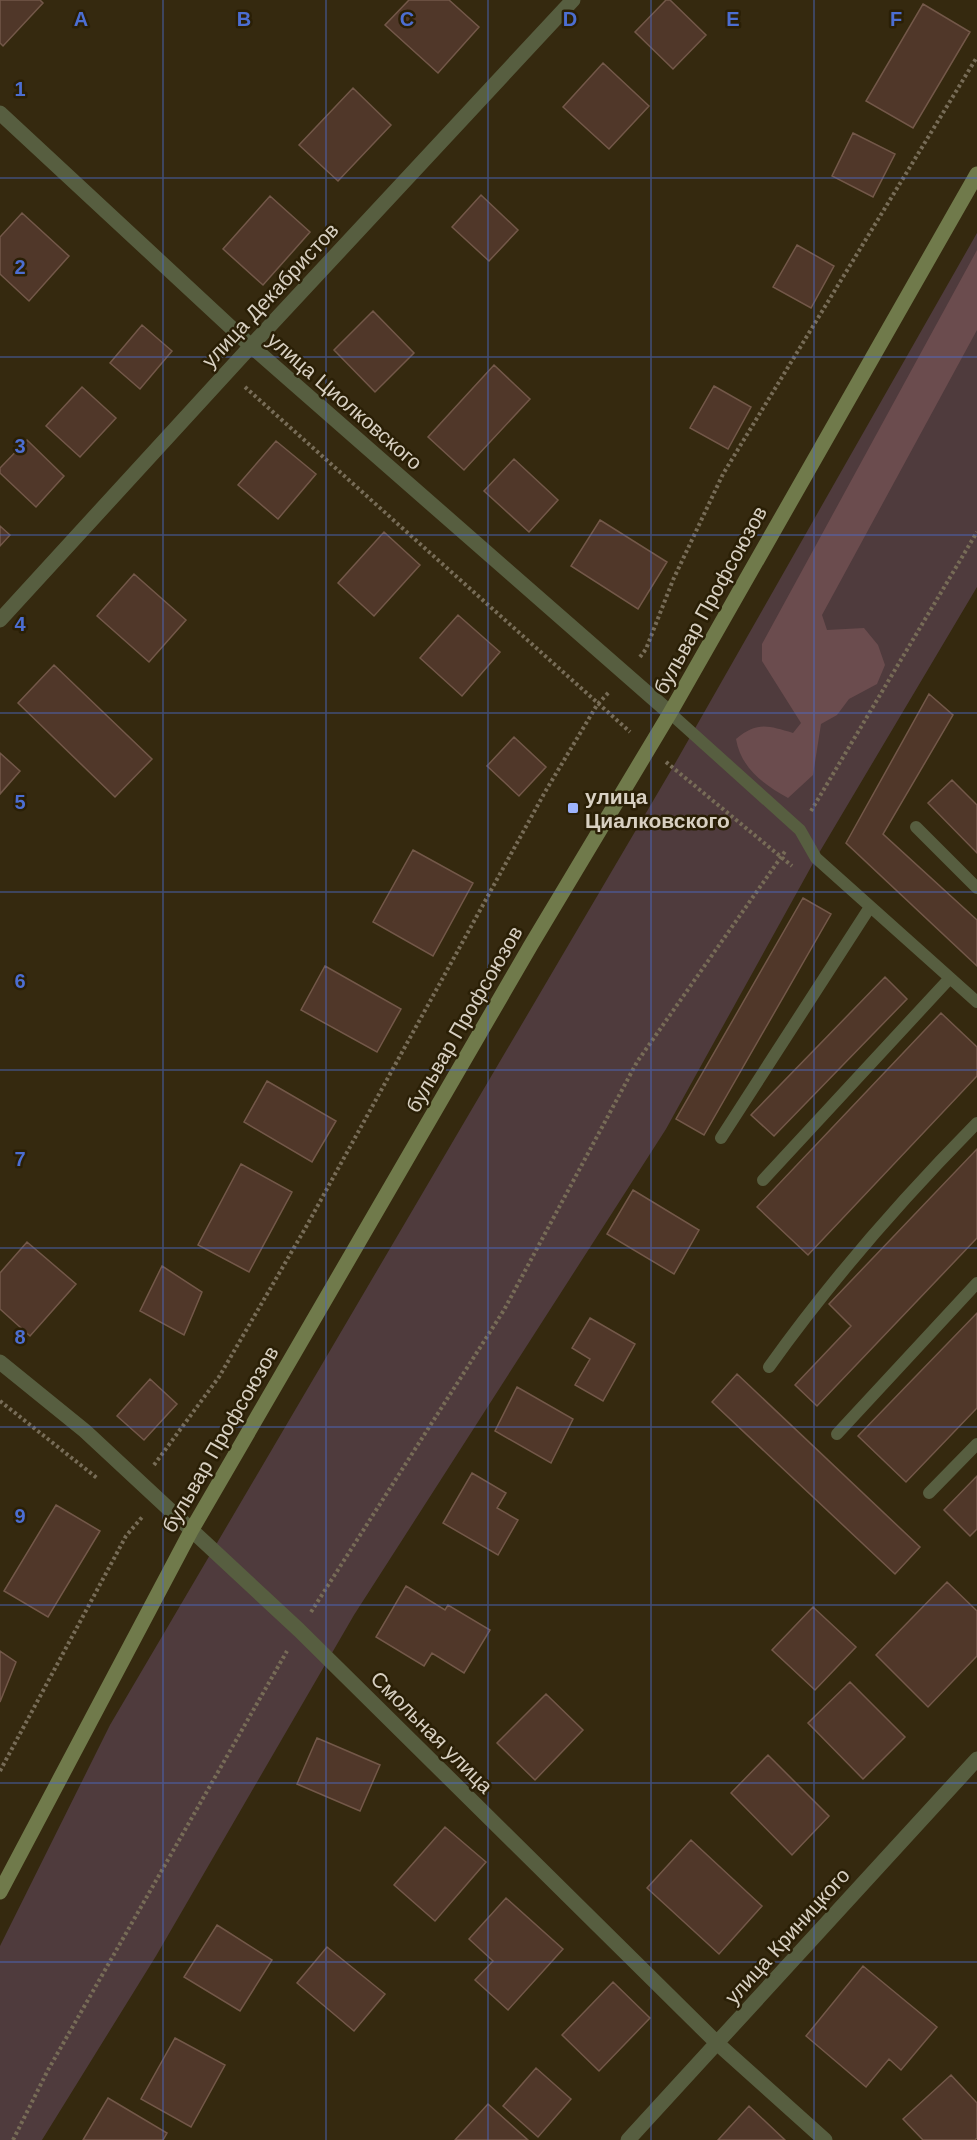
<svg xmlns="http://www.w3.org/2000/svg" width="977" height="2140" viewBox="0 0 977 2140" font-family="Helvetica,sans-serif">
  <style>
    .green { fill: #4f3b3d }
    .forest { fill: #6b4c4e }
    .building { fill: #503729; stroke: #735849; stroke-width: 1.5 }
    .lines { fill: none; stroke-linecap: round; stroke-linejoin: round }
    .path { stroke: #776c57; stroke-width: 4; stroke-dasharray: 3 3; stroke-linecap: butt }
    .lane { stroke: #575e40; stroke-width: 12 }
    .street { stroke: #575e40; stroke-width: 15 }
    .secondary { stroke: #707a4b; stroke-width: 15 }
    .grid { fill: none; stroke: #4c6ed2; stroke-width: 1.5; stroke-opacity: 0.55 }
    .poi-dot { fill: #9eb4fd; stroke: #2a1f06; stroke-width: 2 }
    .labels { text-anchor: middle; dominant-baseline: central; stroke-width: 5; stroke-linejoin: round; paint-order: stroke }
    .street-label { font-size: 21px; fill: #d8d0c2; stroke: #2a1f06 }
    .poi-label { font-size: 21px; font-weight: bold; fill: #d8d0c2; stroke: #2a1f06; text-anchor: start }
    .grid-label { font-size: 20px; text-anchor: middle; font-weight: bold; fill: #4c6ed2; stroke: #2a1f06; stroke-width: 5; stroke-linejoin: round; paint-order: stroke }
  </style>
  <rect width="100%" height="100%" fill="#35290f"/>
  <path class="green" d="M 977,233 L 977,587 L 816,858 L 666,1129 L 354,1615 L 156,1956 L 42,2140 L 0,2140 L 0,1946 L 110,1725 L 673,767 Z"/>
  <path class="forest" d="M 977,250 L 977,330 L 822,615 L 827,630 L 864,628 L 878,645 L 885,665 L 877,684 L 849,699 L 837,715 L 821,724 L 813,775 L 788,798 C 763,784 741,768 736,739 C 758,721 768,726 793,733 L 801,723 L 762,661 L 762,644 Z"/>
  <path class="building" d="M 0,0 L 40,0 L 43,3 L 3,46 L 0,43 Z
    M 409,0 L 449,0 L 479,27 L 438,73 L 385,25 Z
    M 666,0 L 670,0 L 706,35 L 673,69 L 635,32 Z
    M 923,4 L 970,32 L 913,128 L 866,101 Z
    M 603,63 L 649,106 L 609,149 L 563,107 Z
    M 353,88 L 391,125 L 338,181 L 299,145 Z
    M 853,133 L 895,154 L 873,197 L 832,176 Z
    M 481,195 L 518,230 L 489,261 L 452,227 Z
    M 270,196 L 310,232 L 263,285 L 223,249 Z
    M 22,213 L 69,256 L 29,301 L 0,274 L 0,237 Z
    M 797,245 L 834,266 L 811,308 L 773,287 Z
    M 373,311 L 414,353 L 375,392 L 334,350 Z
    M 142,325 L 172,351 L 140,389 L 110,363 Z
    M 494,365 L 530,399 L 464,470 L 428,437 Z
    M 714,386 L 751,407 L 728,449 L 690,428 Z
    M 82,387 L 116,418 L 80,457 L 46,426 Z
    M 27,440 L 64,476 L 36,507 L 0,473 L 0,468 Z
    M 276,441 L 316,474 L 278,519 L 238,485 Z
    M 514,459 L 558,500 L 529,532 L 484,491 Z
    M 600,520 L 667,562 L 638,609 L 571,566 Z
    M 0,526 L 10,535 L 0,546 Z
    M 384,532 L 420,565 L 374,616 L 338,583 Z
    M 134,574 L 186,620 L 149,662 L 97,616 Z
    M 458,615 L 500,652 L 462,696 L 420,658 Z
    M 54,665 L 152,759 L 115,797 L 18,703 Z
    M 929,694 L 953,715 L 883,834 L 977,920 L 977,966 L 846,843 Z
    M 514,737 L 546,767 L 519,796 L 487,766 Z
    M 0,753 L 20,771 L 0,794 Z
    M 952,780 L 977,805 L 977,853 L 928,803 Z
    M 413,850 L 473,883 L 433,956 L 373,922 Z
    M 803,898 L 831,914 L 704,1135 L 676,1119 Z
    M 325,966 L 401,1009 L 377,1052 L 301,1010 Z
    M 885,977 L 907,999 L 774,1136 L 751,1115 Z
    M 941,1013 L 977,1047 L 977,1076 L 808,1255 L 757,1207 Z
    M 267,1081 L 336,1121 L 312,1162 L 244,1122 Z
    M 977,1149 L 977,1238 L 817,1406 L 795,1385 L 851,1326 L 829,1304 Z
    M 241,1164 L 292,1192 L 249,1272 L 198,1245 Z
    M 633,1190 L 699,1230 L 674,1274 L 607,1234 Z
    M 27,1242 L 76,1284 L 30,1336 L 0,1309 L 0,1273 Z
    M 162,1266 L 202,1292 L 184,1335 L 140,1311 Z
    M 977,1313 L 977,1408 L 906,1482 L 858,1436 Z
    M 590,1318 L 635,1344 L 603,1401 L 575,1385 L 590,1359 L 572,1348 Z
    M 737,1374 L 920,1547 L 895,1574 L 712,1402 Z
    M 150,1379 L 177,1404 L 144,1440 L 117,1416 Z
    M 517,1387 L 573,1419 L 551,1463 L 495,1431 Z
    M 472,1473 L 506,1493 L 497,1508 L 518,1520 L 498,1555 L 443,1523 Z
    M 977,1476 L 977,1529 L 970,1536 L 944,1510 Z
    M 56,1505 L 100,1531 L 48,1617 L 4,1591 Z
    M 947,1582 L 977,1611 L 977,1656 L 928,1707 L 876,1655 Z
    M 406,1586 L 445,1610 L 448,1605 L 490,1630 L 464,1673 L 432,1653 L 424,1666 L 376,1637 Z
    M 813,1607 L 856,1647 L 815,1690 L 772,1650 Z
    M 0,1651 L 16,1662 L 0,1702 Z
    M 850,1682 L 905,1737 L 863,1779 L 808,1723 Z
    M 546,1694 L 583,1730 L 535,1780 L 497,1743 Z
    M 317,1738 L 380,1765 L 360,1811 L 297,1784 Z
    M 768,1755 L 829,1816 L 792,1855 L 731,1793 Z
    M 445,1827 L 486,1862 L 435,1921 L 394,1885 Z
    M 691,1840 L 762,1906 L 719,1954 L 647,1888 Z
    M 506,1898 L 563,1949 L 508,2010 L 475,1980 L 493,1961 L 469,1939 Z
    M 217,1925 L 272,1960 L 240,2011 L 184,1977 Z
    M 327,1947 L 385,1994 L 354,2031 L 297,1983 Z
    M 863,1966 L 937,2027 L 901,2070 L 889,2059 L 866,2087 L 806,2036 Z
    M 613,1982 L 650,2018 L 599,2071 L 562,2035 Z
    M 175,2038 L 225,2065 L 191,2127 L 141,2099 Z
    M 536,2068 L 571,2099 L 538,2137 L 503,2106 Z
    M 951,2075 L 977,2103 L 977,2138 L 975,2140 L 923,2140 L 903,2119 Z
    M 108,2098 L 167,2133 L 163,2140 L 83,2140 Z
    M 488,2104 L 528,2140 L 455,2140 Z
    M 749,2106 L 785,2140 L 718,2140 Z"/>
  <g class="lines">
    <path class="path" d="M 245,387 L 630,732
      M 640,657 L 646,649 L 673,580 L 723,474 L 977,57
      M 666,762 L 792,866
      M 811,811 L 977,532
      M 0,1401 L 97,1478
      M 154,1465 L 219,1377 L 306,1227 L 545,792 L 597,705 L 609,692
      M 311,1612 L 504,1310 L 637,1062 L 786,850
      M 0,1771 L 126,1536 L 143,1516
      M 13,2140 L 48,2070 L 287,1651"/>
    <path class="lane" d="M 670,713 L 800,830 L 816,858 L 977,1002
      M 916,827 L 977,888
      M 721,1138 L 870,907
      M 763,1180 L 950,978
      M 769,1367 C 831,1280 902,1199 977,1123
      M 837,1434 L 977,1283
      M 929,1493 L 977,1444"/>
    <path class="street" d="M 0,113 L 251,346 L 670,713
      M 0,620 L 251,346 L 573,0
      M 0,1362 L 85,1431 L 299,1630 L 718,2044 L 825,2140
      M 628,2140 L 977,1759"/>
    <path class="secondary" d="M 0,1892 L 191,1531 L 531,945 L 670,713 L 977,174"/>
  </g>
  <path class="grid" d="M 163,0 L 163,2140M 326,0 L 326,2140M 488,0 L 488,2140M 651,0 L 651,2140M 814,0 L 814,2140M 0,178 L 977,178M 0,357 L 977,357M 0,535 L 977,535M 0,713 L 977,713M 0,892 L 977,892M 0,1070 L 977,1070M 0,1248 L 977,1248M 0,1427 L 977,1427M 0,1605 L 977,1605M 0,1783 L 977,1783M 0,1962 L 977,1962"/>
  <rect class="poi-dot" x="567" y="802" width="12" height="12" rx="3"/>
  <g class="labels">
    <g class="street-label">
      <text transform="translate(270 295) rotate(-47)">улица Декабристов</text>
      <text transform="translate(345 401) rotate(41)">улица Циолковского</text>
      <text transform="translate(710 600) rotate(-61)">бульвар Профсоюзов</text>
      <text transform="translate(464 1019) rotate(-60)">бульвар Профсоюзов</text>
      <text transform="translate(220 1439) rotate(-60)">бульвар Профсоюзов</text>
      <text transform="translate(432 1732) rotate(45)">Смольная улица</text>
      <text transform="translate(787 1936) rotate(-48)">улица Криницкого</text>
    </g>
    <g class="poi-label">
      <text x="585" y="796">улица<tspan x="585" dy="24">Циалковского</tspan></text>
    </g>
  </g>
  <g class="grid-label">
    <text x="81" y="26">A</text>
    <text x="244" y="26">B</text>
    <text x="407" y="26">C</text>
    <text x="570" y="26">D</text>
    <text x="733" y="26">E</text>
    <text x="896" y="26">F</text>
    <text x="20" y="96">1</text>
    <text x="20" y="274">2</text>
    <text x="20" y="453">3</text>
    <text x="20" y="631">4</text>
    <text x="20" y="809">5</text>
    <text x="20" y="988">6</text>
    <text x="20" y="1166">7</text>
    <text x="20" y="1344">8</text>
    <text x="20" y="1523">9</text>
  </g>
</svg>
